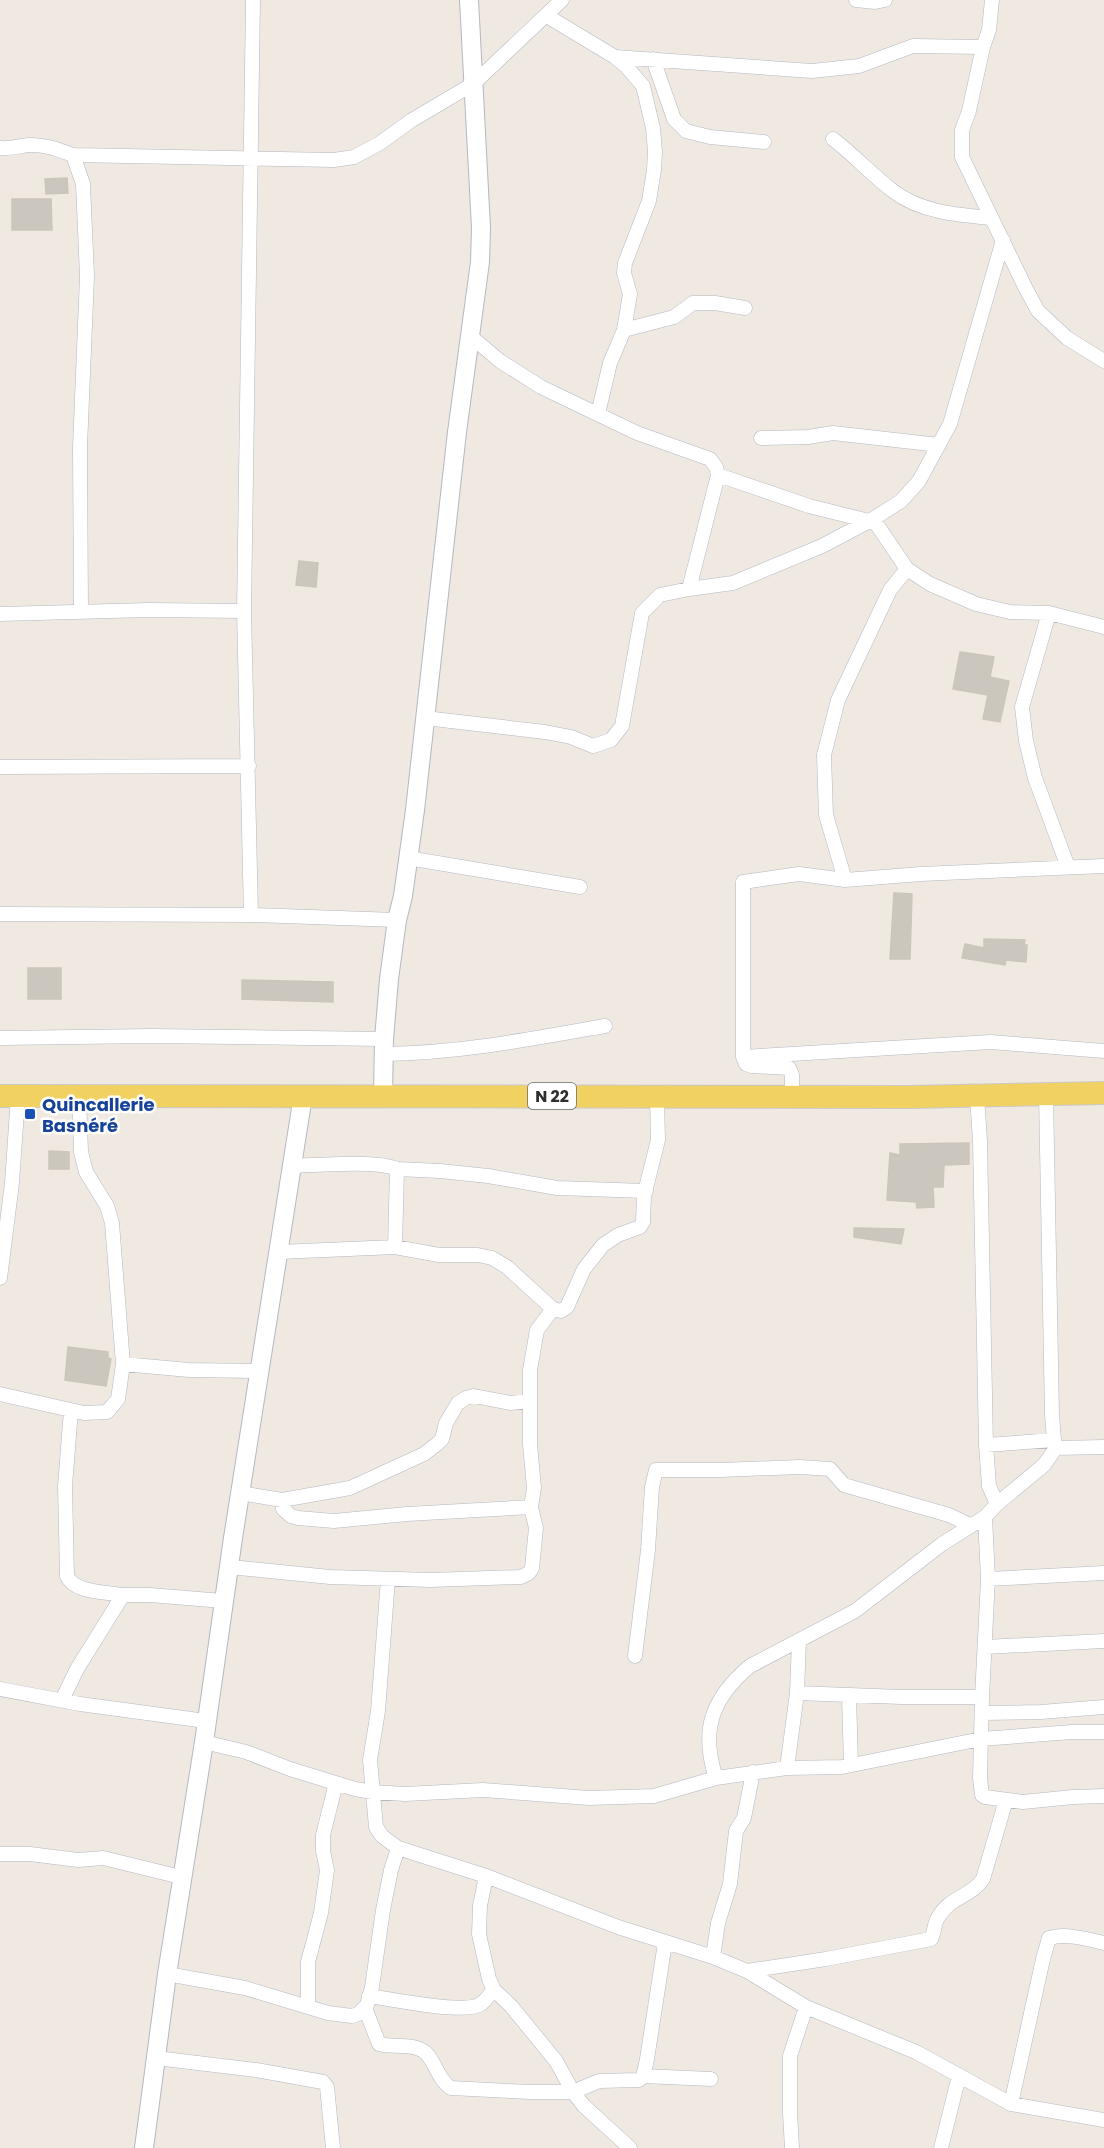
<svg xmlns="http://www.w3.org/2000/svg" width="1104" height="2148" viewBox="0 0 1104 2148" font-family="Poppins,sans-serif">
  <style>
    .building { fill: #cbc7bf; stroke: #cbc5ba; stroke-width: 1.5 }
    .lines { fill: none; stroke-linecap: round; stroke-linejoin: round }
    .minor-casing { stroke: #b4b7c1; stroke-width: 15 }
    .tertiary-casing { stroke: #b4b7c1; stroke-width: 20 }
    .primary-casing { stroke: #c9c9c9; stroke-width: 24 }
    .minor { stroke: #fff; stroke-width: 14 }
    .tertiary { stroke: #fff; stroke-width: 18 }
    .primary { stroke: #f2d163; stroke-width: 22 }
    .transit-dot { fill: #1a4fb4; stroke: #fff; stroke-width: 2 }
    .labels { text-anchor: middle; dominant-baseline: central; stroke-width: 5; stroke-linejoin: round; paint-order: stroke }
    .shield { fill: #fff; stroke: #6d6d6d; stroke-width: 1.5 }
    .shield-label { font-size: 16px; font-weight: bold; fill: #2e2e2e }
    .transit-label { font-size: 18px; font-weight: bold; fill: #164399; stroke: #fff; text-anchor: start }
  </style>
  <rect width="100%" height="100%" fill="#efe9e1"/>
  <path class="building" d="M 67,178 L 68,193 L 46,194 L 45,179 Z
    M 12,199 L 51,199 L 52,230 L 12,230 Z
    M 299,561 L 318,563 L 316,587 L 296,585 Z
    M 960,652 L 994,657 L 990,677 L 1009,681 L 1000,722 L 983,719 L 988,695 L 953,689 Z
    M 894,893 L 912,894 L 910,959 L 890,959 Z
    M 984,939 L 1025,940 L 1024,945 L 1027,945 L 1026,962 L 1006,960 L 1005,965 L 962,958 L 965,944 L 984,948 Z
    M 28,968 L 61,968 L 61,999 L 28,999 Z
    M 242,980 L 333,982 L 333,1002 L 242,999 Z
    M 969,1143 L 969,1164 L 944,1165 L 943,1187 L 933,1187 L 934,1207 L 917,1208 L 916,1202 L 887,1200 L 890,1153 L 900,1155 L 900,1144 Z
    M 49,1151 L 69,1152 L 69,1169 L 49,1169 Z
    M 854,1228 L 904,1229 L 901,1244 L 854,1237 Z
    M 68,1347 L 108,1352 L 108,1358 L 111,1359 L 106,1386 L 65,1380 Z"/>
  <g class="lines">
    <defs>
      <path id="minor" d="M 856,0 L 875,2 L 885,0
        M 992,0 L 989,30 L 983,47 L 969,111 L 962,130 L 962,157 L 1026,289 L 1038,311 L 1067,338 L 1104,361
        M 547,16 L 615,57 L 626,66 L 643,86 L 653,128 L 655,152 L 654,170 L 649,201 L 625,263 L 624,273 L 630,294 L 624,330 L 610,363 L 598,414
        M 615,57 L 812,71 L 859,66 L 913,46 L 983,47
        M 653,59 L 674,119 L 686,131 L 710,137 L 764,142
        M 833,139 C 854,155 872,175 893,191 C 920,212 958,215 991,218
        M 0,148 C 11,149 19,146 29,145 C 44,144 59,150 73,155 L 334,160 L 354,157 L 380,143 L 412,120 L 473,84 L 562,0
        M 73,155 L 83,184 L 87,276 L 80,447 L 81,611
        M 624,330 L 674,317 L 693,303 L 715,303 L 745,308
        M 469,335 L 500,361 L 541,387 L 637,433 L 710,459 L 716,467 L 718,475 L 689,589
        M 761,438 L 808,437 L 833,433 L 939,445
        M 718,475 L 809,506 L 869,521
        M 873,519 L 907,569 L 930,584 L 976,604 L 1010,612 L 1049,613 L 1104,627
        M 244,611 L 253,0
        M 1049,613 L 1022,707 L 1026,741 L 1035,778 L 1068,867
        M 0,614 L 148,610 L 244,611 L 251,915
        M 425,718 L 545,732 L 571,737 L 593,746 L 611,740 L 622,726 L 642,613 L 660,595 L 689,589 L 733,583 L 822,546 L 873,519 L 901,501 L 919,481 L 950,424 L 1003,240
        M 0,767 L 249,766
        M 408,858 L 580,887
        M 845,880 L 826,815 L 824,755 L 838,700 L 890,590 L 907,569
        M 0,914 L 251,915 L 397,920
        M 0,1038 L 152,1036 L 384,1039
        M 384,1054 C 459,1053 532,1039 605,1026
        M 743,1057 L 991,1042 L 1104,1051
        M 1046,1094 L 1052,1415 L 1054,1440 L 1056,1448
        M 792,1096 L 792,1075 L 789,1068 L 752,1066 L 746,1064 L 743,1057 L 743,882 L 799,874 L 845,880 L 921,874 L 1104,866
        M 977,1096 L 980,1141 L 986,1445 L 989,1486 L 997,1504
        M 293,1166 C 317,1165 378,1160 397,1169 L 395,1247
        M 397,1169 L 440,1171 L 488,1176 L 557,1188 L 646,1191
        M 279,1252 L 395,1247 L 439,1255 L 478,1255 L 492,1258 L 507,1267 L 553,1309
        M 0,1278 L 12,1183 L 18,1096
        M 123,1364 L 189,1370 L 258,1371
        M 0,1394 L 84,1413 L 107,1412 L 118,1399 L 123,1364 L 112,1223 L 107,1206 L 86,1172 L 81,1152 L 79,1095
        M 71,1410 L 65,1486 L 67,1576 C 74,1593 107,1592 123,1595
        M 986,1445 L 1054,1440
        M 240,1493 L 282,1500 L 350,1488 L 424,1454 L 437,1444 L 442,1439 L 446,1423 L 458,1403 L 466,1398 L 474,1396 L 510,1403 L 530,1401
        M 282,1500 L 283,1509 L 291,1516 L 298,1518 L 334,1521 L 407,1514 L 531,1507
        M 985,1517 L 988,1579 L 982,1697 L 980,1778 L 982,1795 L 985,1797 L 1023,1802 L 1073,1797 L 1104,1796
        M 230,1567 L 330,1577 L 431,1580 L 521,1577 L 529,1573 L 532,1568 L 536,1528 L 531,1507 L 534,1488 L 530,1444 L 530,1370 L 537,1330 L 553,1309 L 561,1311 L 567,1307 L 584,1269 L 603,1245 L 618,1235 L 640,1227 L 643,1222 L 644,1196 L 658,1140 L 657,1097
        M 388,1579 L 378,1711 L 370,1760 L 376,1827 L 382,1836 L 398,1848 L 486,1876 L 618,1927 L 713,1957 L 747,1971 L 806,2007 L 916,2052 L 1011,2104 L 1104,2120
        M 988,1579 L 1104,1573
        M 985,1647 L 1104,1641
        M 635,1656 L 648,1550 L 652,1487 L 656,1470 L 721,1470 L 800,1467 L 830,1469 L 844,1485 L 949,1515 L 970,1525
        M 0,1689 L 80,1704 L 206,1721
        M 797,1693 L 901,1697 L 982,1697
        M 849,1695 L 851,1765
        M 62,1700 L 77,1669 L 123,1595 L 150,1595 L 223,1601
        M 982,1713 L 1041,1712 L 1104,1707
        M 204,1742 L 246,1752 L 290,1769 L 355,1789 L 372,1792 L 405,1794 L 483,1790 L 589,1798 L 654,1796 L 716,1778 L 787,1768 L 842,1767 L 981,1739 L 1072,1732 L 1104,1732
        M 787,1768 L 797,1693 L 799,1640
        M 716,1778 C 700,1730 712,1698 750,1666 L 855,1611 L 942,1544 L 985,1517 L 997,1504 L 1044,1465 L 1056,1448 L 1104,1447
        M 0,1854 L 30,1854 L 78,1860 L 103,1858 L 181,1877
        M 486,1876 L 480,1906 L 479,1934 L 489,1979 L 494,1990 L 511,2006 L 556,2061 L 573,2092 L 584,2106 L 630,2148
        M 713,1957 L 718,1923 L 730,1884 L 736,1831 L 744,1818 L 753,1772
        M 747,1971 L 826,1959 L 931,1939 C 935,1931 934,1922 939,1916 C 950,1897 972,1896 983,1879 L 1006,1800
        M 167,1974 L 245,1988 L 328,2013 L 352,2016 L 358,2014 L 367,2005 L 372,1987 L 383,1910 L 391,1870 L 398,1848
        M 369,1996 C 391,1999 464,2015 481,2004 C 486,2000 490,1994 494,1990
        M 308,2007 L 308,1962 L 321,1913 L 327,1870 L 323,1851 L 323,1835 L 336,1783
        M 365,2008 L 379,2044 C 392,2048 414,2042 426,2053 C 436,2063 438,2080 451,2088 L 530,2092 L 573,2092 L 599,2081 L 639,2080 L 643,2077 L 647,2059 L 665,1943
        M 156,2058 L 256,2070 L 323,2082 L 327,2087 L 333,2148
        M 643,2076 L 711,2079
        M 1011,2104 L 1043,1959 L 1049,1938 C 1067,1933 1086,1939 1104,1943
        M 792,2148 L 790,2113 L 790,2056 L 806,2007
        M 941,2148 L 959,2076"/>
      <path id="tertiary" d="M 383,1096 L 384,1039 L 389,979 L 397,920 L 403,896 L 415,810 L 457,432 L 480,262 L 481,228 L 469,0
        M 144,2148 L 167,1974 L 204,1742 L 233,1538 L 303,1096"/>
      <path id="primary" d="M 0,1096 L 910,1097 L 1104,1093"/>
    </defs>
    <use href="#minor" class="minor-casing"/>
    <use href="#tertiary" class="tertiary-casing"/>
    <use href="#primary" class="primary-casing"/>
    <use href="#minor" class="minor"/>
    <use href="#tertiary" class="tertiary"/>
    <use href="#primary" class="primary"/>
  </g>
  <rect class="transit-dot" x="24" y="1108" width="12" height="12" rx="3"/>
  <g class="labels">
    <rect class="shield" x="528" y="1083" width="48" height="26" rx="4.5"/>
    <g class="shield-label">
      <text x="552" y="1096">N 22</text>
    </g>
    <g class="transit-label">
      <text x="42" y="1104">Quincallerie<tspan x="42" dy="21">Basnéré</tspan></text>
    </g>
  </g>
</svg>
